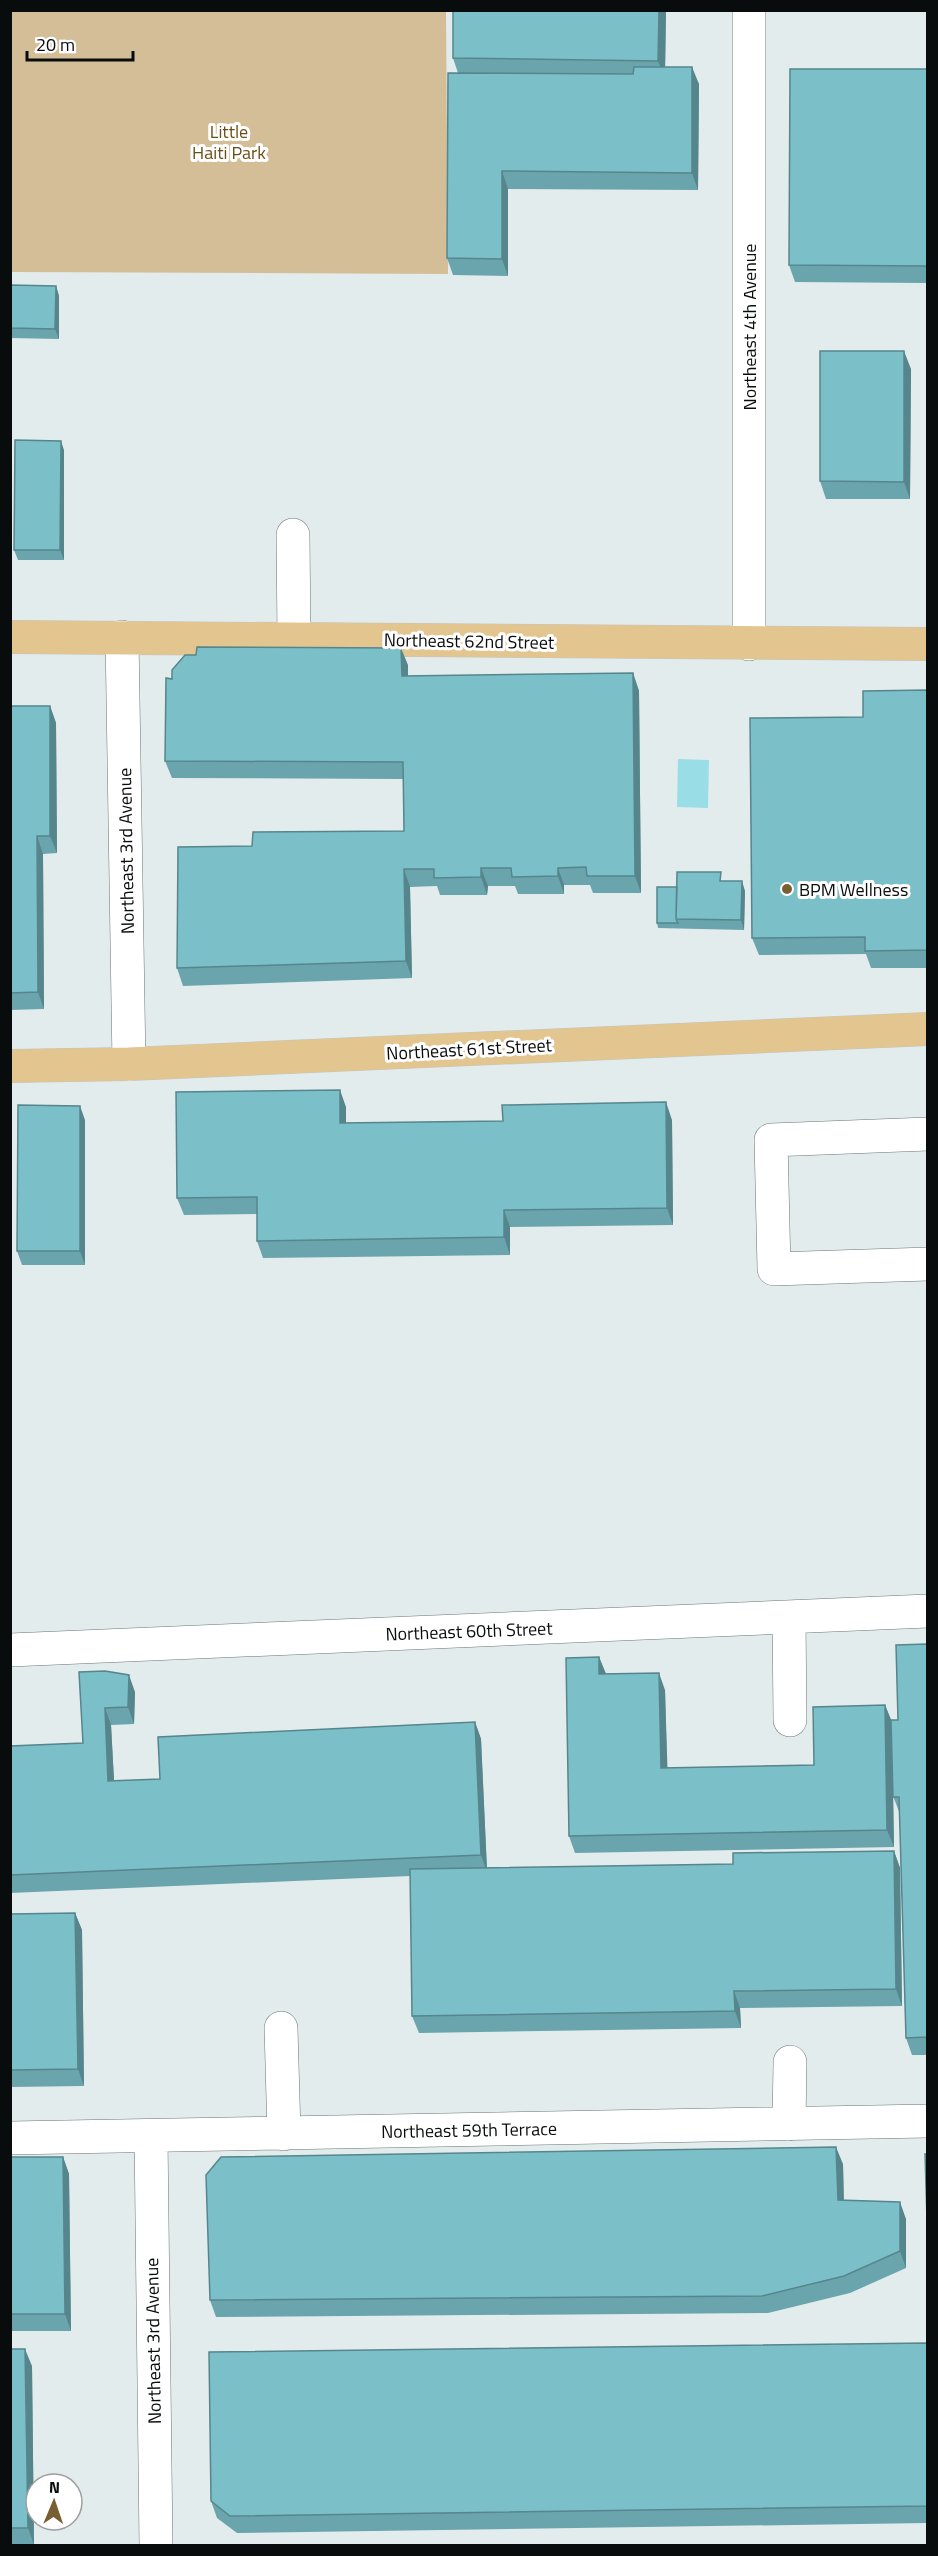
<svg xmlns="http://www.w3.org/2000/svg" width="938" height="2556" viewBox="0 0 938 2556" font-family="'Titillium Web',sans-serif">
  <style>
    .green { fill: #d4be98 }
    .water { fill: #99dee7 }
    .lines { fill: none; stroke-linecap: round; stroke-linejoin: round }
    .minor-casing { stroke: #6d7576; stroke-width: 34 }
    .major-casing { stroke: #c4c5c5; stroke-width: 34 }
    .minor { stroke: #fff; stroke-width: 33 }
    .major { stroke: #e2c58f; stroke-width: 33 }
    .wall { fill: #6aa4ac }
    .shaded-wall { fill: #56868c }
    .building { fill: #7bbfc8; stroke: #56868c; stroke-width: 1.5 }
    .poi-dot { fill: #785e30; stroke: #fff; stroke-width: 2 }
    .labels { text-anchor: middle; dominant-baseline: central; stroke-width: 6; stroke-linejoin: round; paint-order: stroke }
    .park-label { font-size: 18px; fill: #6a4e17; stroke: #fff }
    .street-label { font-size: 18px; fill: #090c0c; stroke: #fff }
    .poi-label { font-size: 18px; fill: #090c0c; stroke: #fff; text-anchor: start }
  </style>
  <rect width="100%" height="100%" fill="#e3eced"/>
  <path class="green" d="M 11,11 L 446,11 L 448,274 L 11,272 Z"/>
  <path class="water" d="M 678,759 L 709,760 L 708,808 L 677,807 Z"/>
  <g class="lines">
    <defs>
      <path id="minor" d="M 293,535 L 294,639
        M 122,637 L 129,1064
        M 749,644 L 749,10
        M 928,1134 L 771,1140 L 774,1269 L 928,1264
        M 789,1617 L 790,1720
        M 10,1650 L 928,1611
        M 281,2028 L 284,2134
        M 789,2124 L 790,2062
        M 151,2136 L 156,2546
        M 10,2138 L 928,2121"/>
      <path id="major" d="M 10,637 L 928,644
        M 10,1066 L 129,1064 L 928,1029"/>
    </defs>
    <use href="#minor" class="minor-casing"/>
    <use href="#major" class="major-casing"/>
    <use href="#minor" class="minor"/>
    <use href="#major" class="major"/>
  </g>
  <path class="wall" d="M 666,10 L 665,67 L 699,84 L 698,190 L 508,189 L 508,276 L 453,275 L 447,258 L 458,73 L 453,58 Z
    M 927,69 L 927,283 L 795,282 L 789,265 Z
    M 10,285 L 56,286 L 59,296 L 59,339 L 10,338 Z
    M 911,369 L 910,499 L 826,499 L 820,481 Z
    M 64,450 L 64,560 L 18,560 L 14,550 Z
    M 408,665 L 408,676 L 633,673 L 639,691 L 641,893 L 593,893 L 590,885 L 564,885 L 564,894 L 518,894 L 515,886 L 488,886 L 487,895 L 440,895 L 437,886 L 410,887 L 412,978 L 183,986 L 177,968 L 252,846 L 404,831 L 403,779 L 172,778 L 165,761 L 172,679 Z
    M 927,690 L 927,968 L 871,968 L 866,954 L 759,955 L 752,938 L 863,717 Z
    M 10,706 L 50,706 L 56,723 L 57,853 L 43,854 L 44,1009 L 10,1010 Z
    M 724,881 L 745,891 L 744,930 L 658,928 L 657,923 L 677,887 Z
    M 346,1107 L 346,1123 L 672,1120 L 673,1225 L 510,1227 L 510,1255 L 263,1258 L 257,1241 L 257,1214 L 184,1215 L 177,1198 Z
    M 85,1120 L 85,1265 L 22,1265 L 17,1251 Z
    M 927,1644 L 927,2055 L 912,2055 L 906,2038 L 900,1814 L 893,1796 L 894,1847 L 575,1853 L 569,1836 L 599,1657 L 606,1674 L 665,1690 L 667,1768 L 814,1765 L 885,1705 L 891,1720 L 898,1720 Z
    M 79,1672 L 135,1692 L 134,1724 L 111,1725 L 114,1781 L 160,1779 L 475,1722 L 481,1739 L 487,1868 L 733,1864 L 894,1851 L 900,1868 L 902,2006 L 740,2008 L 741,2028 L 419,2033 L 412,2016 L 410,1876 L 10,1893 L 10,1746 L 83,1743 Z
    M 75,1913 L 82,1930 L 84,2086 L 10,2087 L 10,1914 Z
    M 10,2157 L 63,2157 L 69,2174 L 71,2331 L 10,2331 Z
    M 843,2164 L 844,2200 L 906,2219 L 906,2268 L 850,2293 L 768,2313 L 216,2317 L 210,2300 Z
    M 927,2343 L 927,2523 L 237,2533 L 217,2518 L 211,2501 Z
    M 10,2349 L 32,2366 L 34,2545 L 10,2545 Z"/>
  <path class="shaded-wall" d="M 659,10 L 666,10 L 665,78 L 658,61 Z
    M 692,67 L 699,84 L 698,190 L 692,173 Z
    M 502,171 L 508,189 L 508,276 L 502,259 Z
    M 56,286 L 59,296 L 59,339 L 55,329 Z
    M 904,351 L 911,369 L 910,499 L 904,482 Z
    M 61,441 L 64,450 L 64,560 L 60,550 Z
    M 401,648 L 408,665 L 408,693 L 402,676 Z
    M 633,673 L 639,691 L 641,893 L 635,876 Z
    M 50,706 L 56,723 L 57,853 L 50,836 Z
    M 37,836 L 43,854 L 44,1009 L 38,992 Z
    M 481,868 L 488,886 L 487,895 L 481,877 Z
    M 558,868 L 564,885 L 564,894 L 558,876 Z
    M 404,869 L 410,887 L 412,978 L 406,961 Z
    M 742,881 L 745,891 L 744,930 L 741,920 Z
    M 340,1090 L 346,1107 L 346,1140 L 340,1123 Z
    M 666,1102 L 672,1120 L 673,1225 L 667,1208 Z
    M 80,1106 L 85,1120 L 85,1265 L 80,1251 Z
    M 504,1210 L 510,1227 L 510,1255 L 504,1237 Z
    M 599,1657 L 606,1674 L 599,1674 Z
    M 659,1673 L 665,1690 L 668,1785 L 661,1768 Z
    M 129,1675 L 135,1692 L 134,1724 L 128,1707 Z
    M 885,1705 L 892,1722 L 894,1847 L 887,1830 Z
    M 105,1708 L 111,1725 L 115,1798 L 108,1781 Z
    M 475,1722 L 481,1739 L 487,1872 L 481,1855 Z
    M 894,1851 L 900,1868 L 902,2006 L 896,1989 Z
    M 75,1913 L 82,1930 L 84,2086 L 78,2069 Z
    M 734,1991 L 740,2008 L 741,2028 L 735,2011 Z
    M 836,2147 L 843,2164 L 844,2217 L 838,2200 Z
    M 63,2157 L 69,2174 L 71,2331 L 65,2314 Z
    M 900,2202 L 906,2219 L 906,2268 L 900,2251 Z
    M 25,2349 L 32,2366 L 34,2545 L 28,2528 Z"/>
  <path class="building" d="M 453,10 L 659,10 L 658,61 L 453,58 Z
    M 634,67 L 692,67 L 692,173 L 502,171 L 502,259 L 447,258 L 448,73 L 633,74 Z
    M 790,69 L 927,69 L 927,266 L 789,265 Z
    M 10,285 L 56,286 L 55,329 L 10,328 Z
    M 820,351 L 904,351 L 904,482 L 820,481 Z
    M 15,440 L 61,441 L 60,550 L 14,550 Z
    M 197,647 L 401,648 L 402,676 L 633,673 L 635,876 L 587,876 L 586,867 L 558,868 L 558,876 L 512,877 L 511,868 L 481,868 L 481,877 L 434,878 L 434,869 L 404,869 L 406,961 L 177,968 L 178,847 L 252,846 L 253,832 L 404,831 L 403,762 L 165,761 L 166,678 L 172,679 L 172,670 L 185,655 L 196,655 Z
    M 927,690 L 927,950 L 865,951 L 865,937 L 752,938 L 750,718 L 863,717 L 863,691 Z
    M 10,706 L 50,706 L 50,836 L 37,836 L 38,992 L 10,993 Z
    M 677,872 L 721,872 L 720,881 L 742,881 L 741,920 L 676,919 Z
    M 657,887 L 677,887 L 676,919 L 678,923 L 657,923 Z
    M 340,1090 L 340,1123 L 503,1121 L 502,1105 L 666,1102 L 667,1208 L 504,1210 L 504,1237 L 257,1241 L 257,1197 L 177,1198 L 176,1092 Z
    M 18,1105 L 80,1106 L 80,1251 L 17,1251 Z
    M 927,1644 L 927,2037 L 906,2038 L 899,1797 L 893,1797 L 891,1720 L 898,1720 L 896,1645 Z
    M 599,1657 L 599,1674 L 659,1673 L 661,1768 L 814,1765 L 813,1707 L 885,1705 L 887,1830 L 569,1836 L 566,1658 Z
    M 105,1671 L 129,1675 L 128,1707 L 105,1708 L 108,1781 L 160,1779 L 158,1737 L 475,1722 L 481,1855 L 10,1875 L 10,1746 L 83,1743 L 79,1672 Z
    M 894,1851 L 896,1989 L 734,1991 L 735,2011 L 412,2016 L 410,1869 L 733,1864 L 733,1853 Z
    M 75,1913 L 78,2069 L 10,2070 L 10,1914 Z
    M 836,2147 L 838,2200 L 900,2202 L 900,2251 L 844,2276 L 762,2296 L 210,2300 L 206,2175 L 221,2157 Z
    M 925,2154 L 927,2154 L 927,2220 Z
    M 10,2157 L 63,2157 L 65,2314 L 10,2314 Z
    M 927,2343 L 927,2506 L 230,2516 L 211,2501 L 209,2352 Z
    M 10,2349 L 25,2349 L 28,2528 L 10,2528 Z"/>
  <circle class="poi-dot" cx="787" cy="889" r="6"/>
  <g class="labels">
    <g class="park-label">
      <text x="229" y="131">Little<tspan x="229" dy="21">Haiti Park</tspan></text>
    </g>
    <g class="street-label">
      <text transform="translate(749 327) rotate(-90)">Northeast 4th Avenue</text>
      <text transform="translate(469 641) rotate(1)">Northeast 62nd Street</text>
      <text transform="translate(126 851) rotate(-91)">Northeast 3rd Avenue</text>
      <text transform="translate(469 1049) rotate(-3)">Northeast 61st Street</text>
      <text transform="translate(469 1631) rotate(-2)">Northeast 60th Street</text>
      <text transform="translate(469 2130) rotate(-1)">Northeast 59th Terrace</text>
      <text transform="translate(153 2341) rotate(-91)">Northeast 3rd Avenue</text>
    </g>
    <g class="poi-label">
      <text x="799" y="889">BPM Wellness</text>
    </g>
  </g>
  <rect width="938" height="2556" fill="none" stroke="#090c0c" stroke-width="24"/>
  <g transform="translate(54 2502) rotate(2)"><circle r="28" fill="#ffffff" stroke="#9d9e9e" stroke-width="1.5"/>
  <path d="M0-4.5L10 22L0 15L-10 22Z" fill="#785e30"/>
  <text y="-9" font-size="16" font-weight="bold" text-anchor="middle" fill="#090c0c">N</text>
  </g>
  <path d="M27 51v9h106v-9" fill="none" stroke="#090c0c" stroke-width="3"/>
  <text x="36" y="51" font-size="18" fill="#090c0c" stroke="#ffffff" stroke-width="4.5" paint-order="stroke">20 m</text>
</svg>
